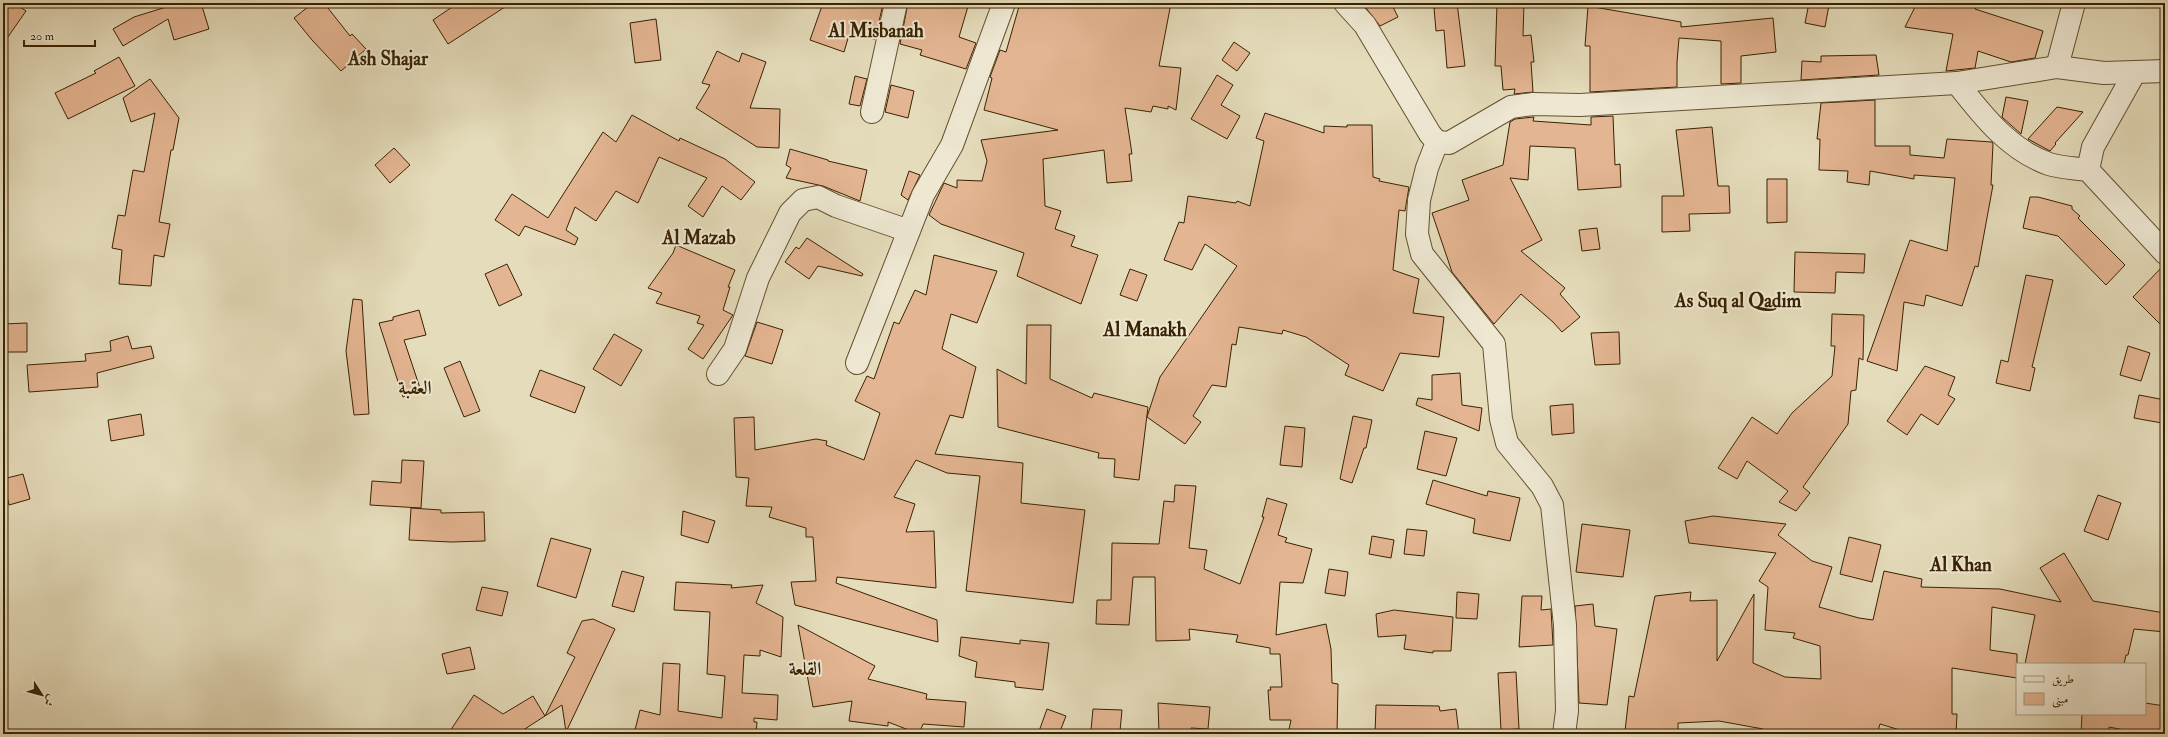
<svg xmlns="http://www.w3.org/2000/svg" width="2168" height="737" viewBox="0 0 2168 737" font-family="'IM FELL Double Pica',Amiri,serif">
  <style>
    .building { fill: #e4b592; stroke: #392200 }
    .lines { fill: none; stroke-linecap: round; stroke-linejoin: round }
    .minor-casing { stroke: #64502f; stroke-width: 24 }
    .tertiary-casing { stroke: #64502f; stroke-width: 24 }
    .minor { stroke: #eee8d3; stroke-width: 22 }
    .tertiary { stroke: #eee8d3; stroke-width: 22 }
    .labels { text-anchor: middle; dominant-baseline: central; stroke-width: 4; stroke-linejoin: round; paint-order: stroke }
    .district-label { font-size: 19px; font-weight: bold; fill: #392200; stroke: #eee8d3 }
  </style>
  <rect width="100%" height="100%" fill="#e5dcbb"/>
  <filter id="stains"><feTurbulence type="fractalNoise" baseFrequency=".005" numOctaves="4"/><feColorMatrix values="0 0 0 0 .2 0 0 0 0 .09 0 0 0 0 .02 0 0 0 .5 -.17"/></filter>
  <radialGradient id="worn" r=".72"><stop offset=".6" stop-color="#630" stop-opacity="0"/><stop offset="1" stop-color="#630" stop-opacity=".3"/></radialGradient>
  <path class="building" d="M 3,3 L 14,3 L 26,11 L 3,44 Z
    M 179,3 L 201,3 L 209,29 L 174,40 L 168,19 L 123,46 L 113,29 L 134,17 Z
    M 313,3 L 324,3 L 350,36 L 352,34 L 366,49 L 341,71 L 312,40 L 294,18 Z
    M 458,3 L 511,3 L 448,44 L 433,20 Z
    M 823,3 L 883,4 L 875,39 L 849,35 L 844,52 L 810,40 Z
    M 908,3 L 969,3 L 959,37 L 976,43 L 966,69 L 920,55 L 922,50 L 900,44 Z
    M 1020,3 L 1171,3 L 1159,66 L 1181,68 L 1176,110 L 1168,106 L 1168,109 L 1153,106 L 1151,112 L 1125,108 L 1132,154 L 1129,154 L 1132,181 L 1107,183 L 1104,150 L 1043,159 L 1045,206 L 1061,211 L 1055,229 L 1075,236 L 1071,246 L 1098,255 L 1081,304 L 1017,276 L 1024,253 L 941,224 L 929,215 L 944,183 L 957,188 L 957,180 L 982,181 L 987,161 L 981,140 L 1058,130 L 984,110 L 992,78 L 990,77 L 1000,50 L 1006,52 Z
    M 1362,3 L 1391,3 L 1398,17 L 1380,26 Z
    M 1457,3 L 1465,66 L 1447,68 L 1444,30 L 1436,31 L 1434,8 L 1442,7 L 1441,4 Z
    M 1497,3 L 1524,3 L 1523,36 L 1531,35 L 1534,62 L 1531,62 L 1533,92 L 1514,94 L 1515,89 L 1503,90 L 1501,66 L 1495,66 Z
    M 1809,3 L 1829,5 L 1825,27 L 1805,23 Z
    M 1917,3 L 1976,3 L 1975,9 L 2043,31 L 2035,58 L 2011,62 L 1978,51 L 1975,68 L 1946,71 L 1953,34 L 1905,27 Z
    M 1588,6 L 1681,22 L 1681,27 L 1773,18 L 1776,52 L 1741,56 L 1741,83 L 1721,84 L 1721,41 L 1679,38 L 1677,62 L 1677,87 L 1590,92 L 1590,46 L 1585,46 Z
    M 656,19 L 661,60 L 635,63 L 630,23 Z
    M 1234,42 L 1250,53 L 1237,71 L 1222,60 Z
    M 717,51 L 739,62 L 742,53 L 766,62 L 750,108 L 780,109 L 779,148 L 757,147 L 696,108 L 710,85 L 702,83 Z
    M 1876,55 L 1879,75 L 1801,80 L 1802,61 L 1821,62 L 1821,56 Z
    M 119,57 L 135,86 L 68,119 L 55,93 L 96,73 L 94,71 Z
    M 1217,75 L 1233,85 L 1221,105 L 1240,116 L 1227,139 L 1191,119 Z
    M 855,76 L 867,79 L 860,106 L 849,104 Z
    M 150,79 L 179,118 L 173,150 L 171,150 L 159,222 L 170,224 L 164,257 L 154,255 L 151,286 L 119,284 L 122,250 L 112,248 L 118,215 L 125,216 L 133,170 L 144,172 L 155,113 L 131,122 L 123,98 Z
    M 891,85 L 914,91 L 908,118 L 885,112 Z
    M 2006,97 L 2028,101 L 2021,134 L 2002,117 Z
    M 1875,100 L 1875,146 L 1910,146 L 1910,155 L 1944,158 L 1947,139 L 1992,142 L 1993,144 L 1991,185 L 1993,185 L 1978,267 L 1975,266 L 1962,306 L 1926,295 L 1924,306 L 1904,302 L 1897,371 L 1867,361 L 1910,240 L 1947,251 L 1955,178 L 1914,175 L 1914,179 L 1870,171 L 1869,185 L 1847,182 L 1848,171 L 1819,170 L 1820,139 L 1817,139 L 1821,103 Z
    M 2057,107 L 2083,112 L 2055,143 L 2056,144 L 2050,151 L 2028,139 Z
    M 1265,113 L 1324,133 L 1324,126 L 1347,127 L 1347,125 L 1372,125 L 1373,177 L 1380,179 L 1379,181 L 1409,187 L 1405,211 L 1399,210 L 1393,270 L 1419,279 L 1413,313 L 1444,317 L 1439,357 L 1400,353 L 1383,391 L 1345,375 L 1349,365 L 1306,337 L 1283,330 L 1282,334 L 1239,327 L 1236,345 L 1232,344 L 1226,387 L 1212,385 L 1193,416 L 1201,422 L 1185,444 L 1147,417 L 1160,377 L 1237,266 L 1205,244 L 1192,270 L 1164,260 L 1179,222 L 1184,223 L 1188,196 L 1236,203 L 1237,201 L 1250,206 L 1264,141 L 1256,138 Z
    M 632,115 L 679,141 L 680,138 L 725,159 L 755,182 L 741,200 L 722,186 L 703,217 L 688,206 L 707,178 L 659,157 L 638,203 L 616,191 L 596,221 L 575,207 L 566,230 L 578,238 L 575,245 L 525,226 L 519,236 L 495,220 L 512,194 L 548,218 L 603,132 L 616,142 Z
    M 1613,116 L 1615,165 L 1620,164 L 1621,187 L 1578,190 L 1575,148 L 1530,146 L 1528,180 L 1510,178 L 1542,240 L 1521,251 L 1565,288 L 1560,294 L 1580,317 L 1562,332 L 1553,322 L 1521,294 L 1494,324 L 1452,272 L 1432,213 L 1469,200 L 1462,180 L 1503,165 L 1510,122 L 1515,119 L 1534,117 L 1533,121 L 1591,125 L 1591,117 Z
    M 1712,127 L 1718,186 L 1729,186 L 1730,213 L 1689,214 L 1690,231 L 1662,232 L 1662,196 L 1684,196 L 1676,130 Z
    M 394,148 L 410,165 L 390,183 L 375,165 Z
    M 790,149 L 828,160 L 828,161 L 867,170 L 860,201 L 823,186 L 786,178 L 791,168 L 786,165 Z
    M 909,171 L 920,175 L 908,200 L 901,195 Z
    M 1767,179 L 1787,179 L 1787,222 L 1767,223 Z
    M 2030,197 L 2038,197 L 2072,206 L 2072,209 L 2080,216 L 2078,218 L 2125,265 L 2106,285 L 2058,236 L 2023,228 Z
    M 1597,228 L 1600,249 L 1582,251 L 1579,230 Z
    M 807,238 L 863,274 L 862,276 L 818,266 L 809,279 L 785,262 L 796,247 L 799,249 Z
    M 676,245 L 735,270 L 728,287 L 730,287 L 723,310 L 733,315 L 703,359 L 688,349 L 704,325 L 697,323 L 700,316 L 656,303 L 662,293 L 648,288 L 673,253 Z
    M 1795,252 L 1865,254 L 1864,273 L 1836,272 L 1835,293 L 1794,292 Z
    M 934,255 L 997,271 L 977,323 L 951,314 L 942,349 L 976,367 L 963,418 L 950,415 L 935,454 L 1023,463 L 1021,503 L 1085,510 L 1073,603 L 966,591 L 980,476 L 947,473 L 916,460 L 894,497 L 915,504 L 906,532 L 934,531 L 936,588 L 837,577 L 836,583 L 937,620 L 938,642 L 795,605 L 791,582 L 816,581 L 813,537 L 806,537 L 806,528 L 769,517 L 772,507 L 746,506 L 749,478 L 736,477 L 734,418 L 754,417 L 755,450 L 816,439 L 827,441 L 826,445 L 864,460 L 880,413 L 855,401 L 867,376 L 874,379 L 894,322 L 899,324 L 915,290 L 926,295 Z
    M 507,264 L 522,295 L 499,306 L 485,274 Z
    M 2164,265 L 2165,265 L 2165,329 L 2133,297 Z
    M 1130,269 L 1147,275 L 1137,301 L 1120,295 Z
    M 2026,275 L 2053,280 L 2032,367 L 2035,368 L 2030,391 L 1996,383 L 2001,360 L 2008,362 Z
    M 353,299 L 362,300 L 369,414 L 354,415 L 346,351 Z
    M 419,310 L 426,335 L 404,340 L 421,391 L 403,397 L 379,323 L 393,320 L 393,317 Z
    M 1832,314 L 1864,315 L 1863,360 L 1859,358 L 1856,390 L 1851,391 L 1848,424 L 1803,487 L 1810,493 L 1796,511 L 1779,502 L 1788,491 L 1747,461 L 1737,479 L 1718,468 L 1752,417 L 1777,434 L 1792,413 L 1832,376 L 1835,346 L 1831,346 Z
    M 757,322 L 783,330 L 772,364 L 745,356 Z
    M 27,323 L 27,352 L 3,352 L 3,324 Z
    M 1027,325 L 1051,325 L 1050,379 L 1092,398 L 1094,393 L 1148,407 L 1139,480 L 1114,477 L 1115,459 L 1098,458 L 1099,453 L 998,427 L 997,369 L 1026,384 Z
    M 1619,332 L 1620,364 L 1595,365 L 1591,333 Z
    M 614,334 L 642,350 L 621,386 L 593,369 Z
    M 128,336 L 132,349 L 151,346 L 154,358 L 97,373 L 98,387 L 29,392 L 27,365 L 86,361 L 85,354 L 111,351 L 110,341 Z
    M 2128,346 L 2150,353 L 2141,381 L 2120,375 Z
    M 460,361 L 480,411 L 464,417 L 444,368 Z
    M 1925,366 L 1955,377 L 1948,395 L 1955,399 L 1938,425 L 1921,414 L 1907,435 L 1887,421 Z
    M 540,370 L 585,387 L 575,413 L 530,396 Z
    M 1460,373 L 1462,405 L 1482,408 L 1479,431 L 1416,405 L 1418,398 L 1432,400 L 1432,375 Z
    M 2139,395 L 2165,400 L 2162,423 L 2134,418 Z
    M 1573,404 L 1574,433 L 1552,435 L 1550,406 Z
    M 141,414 L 144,435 L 111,441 L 108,420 Z
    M 1353,416 L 1372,420 L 1366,448 L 1364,448 L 1352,483 L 1340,479 Z
    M 1285,426 L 1305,428 L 1302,467 L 1280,465 Z
    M 1425,431 L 1457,438 L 1446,476 L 1417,469 Z
    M 402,460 L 424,461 L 421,508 L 370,505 L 372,481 L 401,483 Z
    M 23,474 L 30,499 L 9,505 L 3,479 Z
    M 1433,480 L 1487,496 L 1488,491 L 1520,498 L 1510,541 L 1473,533 L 1475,519 L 1426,504 Z
    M 1175,485 L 1196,486 L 1189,548 L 1207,550 L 1204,569 L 1240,584 L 1264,517 L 1262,517 L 1267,498 L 1287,504 L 1278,535 L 1287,538 L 1285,542 L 1312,549 L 1303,583 L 1280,582 L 1276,635 L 1326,624 L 1331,649 L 1332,683 L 1338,684 L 1337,734 L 1288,734 L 1291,720 L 1270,720 L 1268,690 L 1271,690 L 1270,687 L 1282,687 L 1280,654 L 1270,654 L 1270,648 L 1236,642 L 1238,635 L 1189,629 L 1190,640 L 1156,641 L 1155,577 L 1133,577 L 1129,625 L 1096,624 L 1097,600 L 1111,600 L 1112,543 L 1159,544 L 1164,501 L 1174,502 Z
    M 2098,495 L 2121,503 L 2108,540 L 2084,531 Z
    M 411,508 L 441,510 L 441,513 L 484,512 L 485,541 L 451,542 L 409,540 Z
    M 683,511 L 715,521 L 708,543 L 681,535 Z
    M 1713,516 L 1786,524 L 1778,535 L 1812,561 L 1832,567 L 1819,607 L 1859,618 L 1873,620 L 1884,571 L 1922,579 L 1921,587 L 2000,589 L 2061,602 L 2040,568 L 2064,553 L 2093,601 L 2165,613 L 2165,632 L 2134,629 L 2128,655 L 2126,655 L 2124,664 L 2025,664 L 2035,615 L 1992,607 L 1990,650 L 2017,654 L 2017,678 L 1952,668 L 1952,714 L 1957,714 L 1956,734 L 1913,734 L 1880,724 L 1877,734 L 1762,734 L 1763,729 L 1719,721 L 1678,723 L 1678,730 L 1625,731 L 1629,696 L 1634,697 L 1655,596 L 1691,592 L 1690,601 L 1717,600 L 1717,661 L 1754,594 L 1753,663 L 1785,677 L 1821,679 L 1820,646 L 1793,638 L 1795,633 L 1765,630 L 1768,587 L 1759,581 L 1776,553 L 1689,543 L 1685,521 Z
    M 1582,524 L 1630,530 L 1623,577 L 1576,572 Z
    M 1407,529 L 1427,531 L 1424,556 L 1404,554 Z
    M 1372,536 L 1394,540 L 1391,558 L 1369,554 Z
    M 1849,537 L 1881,545 L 1872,582 L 1840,574 Z
    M 551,538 L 591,549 L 576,598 L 537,586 Z
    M 1329,569 L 1348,572 L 1345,596 L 1325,593 Z
    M 622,571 L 644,577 L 634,612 L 612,606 Z
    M 676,582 L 732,585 L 731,588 L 763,585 L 756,603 L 783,617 L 781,657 L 760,650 L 760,656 L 744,655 L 742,693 L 778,695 L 777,720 L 754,718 L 754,722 L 757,722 L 756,734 L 634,734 L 640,710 L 660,715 L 663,663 L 680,664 L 678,711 L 722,718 L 725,676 L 707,674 L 710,612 L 674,610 Z
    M 482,587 L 508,592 L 502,616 L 476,610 Z
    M 1457,592 L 1479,594 L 1477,619 L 1456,618 Z
    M 1522,596 L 1542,596 L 1541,610 L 1551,609 L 1553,645 L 1519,647 Z
    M 1593,604 L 1595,626 L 1617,629 L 1607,705 L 1579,703 L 1575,606 Z
    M 1394,610 L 1453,617 L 1451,651 L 1433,651 L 1433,653 L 1404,649 L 1406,635 L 1378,637 L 1376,614 Z
    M 593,619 L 615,629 L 566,732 L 562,705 L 517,734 L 448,734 L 474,695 L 503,714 L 533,696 L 545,716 L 575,657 L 567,653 L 582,621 Z
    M 798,625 L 875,666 L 868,679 L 927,694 L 926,699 L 966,702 L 964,727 L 923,724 L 919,734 L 888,722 L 888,726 L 849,721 L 852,701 L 813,707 Z
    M 961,637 L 1020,644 L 1020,640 L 1049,643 L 1043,690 L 1015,687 L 1015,682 L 975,677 L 977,662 L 959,656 Z
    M 470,647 L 475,669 L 447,674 L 442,654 Z
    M 1516,672 L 1519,729 L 1501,730 L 1498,673 Z
    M 1158,703 L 1210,707 L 1208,729 L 1191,728 L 1191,734 L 1159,734 Z
    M 2145,703 L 2165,706 L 2160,734 L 2145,734 L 2109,727 L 2108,734 L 2081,734 L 2082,714 L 2145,714 Z
    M 1376,705 L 1439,706 L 1440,711 L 1456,709 L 1459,734 L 1375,734 Z
    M 1047,709 L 1066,716 L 1059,734 L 1038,734 Z
    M 1093,709 L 1122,710 L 1120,731 L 1091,730 Z"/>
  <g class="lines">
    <defs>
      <path id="minor" d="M 1345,3 L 1365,25 L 1430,134 L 1437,142 L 1427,168 L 1419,200 L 1417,234 L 1422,254 L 1494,344 L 1501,419 L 1507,443 L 1542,486 L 1552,505 L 1565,625 L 1567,711 L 1564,734
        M 2057,67 L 2074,3
        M 2135,72 L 2093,147 L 2088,170 L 2165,253
        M 1957,83 C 1982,115 2009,150 2049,164 C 2061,168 2075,168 2088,170
        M 872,112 L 896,3
        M 857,363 L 923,195 L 952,145 L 1004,3
        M 718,374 L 735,349 L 758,278 L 790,213 L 803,200 L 818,197 L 836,206 L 909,231"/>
      <path id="tertiary" d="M 1437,142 L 1449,143 L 1511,107 L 1533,104 L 1580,105 L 1957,83 L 2057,67 L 2104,73 L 2165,71"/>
    </defs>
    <use href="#minor" class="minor-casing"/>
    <use href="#tertiary" class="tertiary-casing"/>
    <use href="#minor" class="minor"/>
    <use href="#tertiary" class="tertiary"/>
  </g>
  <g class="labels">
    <g class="district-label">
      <text x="876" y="31">Al Misbanah</text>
      <text x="388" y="59">Ash Shajar</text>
      <text x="699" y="238">Al Mazab</text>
      <text x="1738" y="301">As Suq al Qadim</text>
      <text x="1145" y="330">Al Manakh</text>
      <text x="415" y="388">العقبة</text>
      <text x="1961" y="565">Al Khan</text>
      <text x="805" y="669">القلعة</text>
    </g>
  </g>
  <rect width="2168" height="737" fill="none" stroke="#e5dcbb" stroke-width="16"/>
  <rect x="4" y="4" width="2160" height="729" fill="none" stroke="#392200" stroke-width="2"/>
  <rect x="8" y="8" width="2152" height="721" fill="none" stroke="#392200"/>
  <rect x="2016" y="663" width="130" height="52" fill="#eee8d3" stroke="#a6997f"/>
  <rect x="2024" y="676" width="20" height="6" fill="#eee8d3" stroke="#a6997f"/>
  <text x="2052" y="683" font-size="12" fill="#392200">طريق</text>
  <rect x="2024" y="693" width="20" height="12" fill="#e4b592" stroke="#a6997f"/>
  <text x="2052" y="703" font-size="12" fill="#392200">مبنى</text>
  <g transform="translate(42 695) rotate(126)" stroke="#eee8d3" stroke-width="3" paint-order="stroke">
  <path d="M0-3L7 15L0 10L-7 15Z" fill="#392200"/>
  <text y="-6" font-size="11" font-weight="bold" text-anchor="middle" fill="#392200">ش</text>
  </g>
  <path d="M24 40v6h71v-6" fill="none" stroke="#392200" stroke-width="2"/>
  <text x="30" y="40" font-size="12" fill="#392200" stroke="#eee8d3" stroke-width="3" paint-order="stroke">20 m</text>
  <rect width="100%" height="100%" filter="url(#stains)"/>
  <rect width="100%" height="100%" fill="url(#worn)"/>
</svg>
